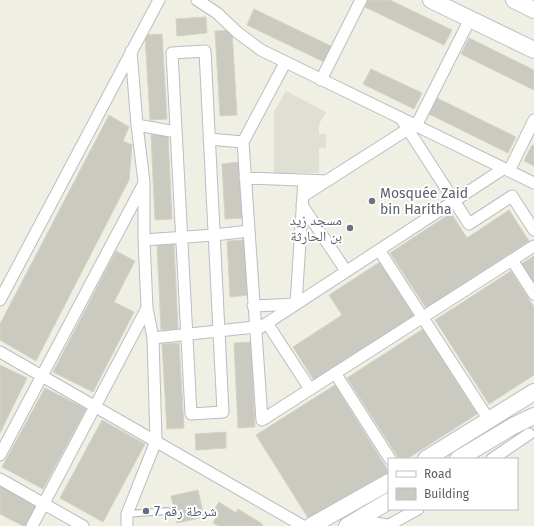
<svg xmlns="http://www.w3.org/2000/svg" width="534" height="526" viewBox="0 0 534 526" font-family="'Fira Sans','Noto Naskh Arabic',sans-serif">
  <style>
    .education { fill: #e0dfd3 }
    .building { fill: #cacac1; stroke: #d5d3c2 }
    .lines { fill: none; stroke-linecap: round; stroke-linejoin: round }
    .lane-casing { stroke: #bcbcc4; stroke-width: 8 }
    .street-casing { stroke: #bcbcc4; stroke-width: 13 }
    .secondary-casing { stroke: #bec0c8; stroke-width: 18 }
    .lane { stroke: #fff; stroke-width: 5.5 }
    .street { stroke: #fff; stroke-width: 11 }
    .secondary { stroke: #fff; stroke-width: 16 }
    .worship-dot { fill: #6b7280; stroke: #fff; stroke-width: 1.5 }
    .service-dot { fill: #5c6f8a; stroke: #fff; stroke-width: 1.5 }
    .labels { text-anchor: middle; dominant-baseline: central; stroke-width: 4; stroke-linejoin: round; paint-order: stroke }
    .worship-label { font-size: 14px; fill: #5b616d; stroke: #fff; text-anchor: start }
    .service-label { font-size: 14px; fill: #4e5e75; stroke: #fff; text-anchor: start }
  </style>
  <rect width="100%" height="100%" fill="#efefe4"/>
  <path class="education" d="M 286,91 L 326,112 L 319,124 L 319,134 L 326,134 L 326,148 L 319,148 L 319,173 L 274,173 L 274,112 Z"/>
  <path class="building" d="M 368,0 L 390,0 L 452,30 L 444,45 L 365,7 Z
    M 254,9 L 333,47 L 326,63 L 247,25 Z
    M 206,17 L 207,33 L 177,36 L 176,19 Z
    M 232,30 L 237,115 L 220,116 L 215,31 Z
    M 162,34 L 167,119 L 150,120 L 145,35 Z
    M 469,38 L 534,70 L 534,90 L 461,54 Z
    M 371,69 L 422,93 L 414,109 L 363,84 Z
    M 437,98 L 516,137 L 508,153 L 429,114 Z
    M 109,115 L 129,127 L 123,141 L 132,145 L 129,180 L 36,361 L 0,340 L 0,324 Z
    M 168,134 L 172,219 L 155,220 L 151,135 Z
    M 532,145 L 534,146 L 534,166 L 524,161 Z
    M 239,162 L 243,218 L 225,219 L 222,164 Z
    M 509,210 L 529,241 L 426,308 L 390,253 L 451,213 L 467,238 Z
    M 245,240 L 248,295 L 230,297 L 227,241 Z
    M 174,244 L 178,329 L 161,330 L 157,245 Z
    M 116,251 L 135,261 L 114,302 L 134,312 L 93,392 L 53,372 Z
    M 534,256 L 534,285 L 521,264 Z
    M 380,262 L 415,318 L 315,382 L 293,347 L 342,315 L 329,295 Z
    M 511,271 L 534,307 L 534,375 L 489,404 L 435,320 Z
    M 423,329 L 477,414 L 407,459 L 399,459 L 347,378 Z
    M 251,342 L 255,427 L 238,428 L 234,343 Z
    M 179,343 L 184,428 L 167,429 L 162,344 Z
    M 0,365 L 27,378 L 0,433 Z
    M 335,385 L 389,472 L 310,521 L 256,435 Z
    M 45,388 L 86,409 L 43,489 L 2,467 Z
    M 102,420 L 145,444 L 103,522 L 60,498 Z
    M 226,432 L 226,448 L 196,450 L 195,434 Z
    M 0,485 L 37,505 L 26,526 L 23,526 L 0,514 Z
    M 198,490 L 204,517 L 177,523 L 171,496 Z
    M 219,502 L 236,513 L 238,509 L 261,523 L 263,526 L 219,526 L 213,523 L 219,513 L 214,510 Z"/>
  <g class="lines">
    <defs>
      <path id="lane" d="M 127,514 L 168,511"/>
      <path id="street" d="M 197,0 L 217,13 L 237,32 L 261,50 L 534,183
        M 205,51 L 223,412 L 191,414 L 172,53 Z
        M 321,80 L 361,0
        M 402,120 L 469,224 L 512,196 L 534,230
        M 137,125 L 176,132
        M 416,126 L 470,19
        M 209,139 L 243,142 L 285,63
        M 243,142 L 262,420 L 534,246
        M 509,171 L 534,120
        M 245,178 L 327,181
        M 303,196 L 408,129
        M 302,205 L 346,271
        M 144,240 L 214,235 L 249,231
        M 379,250 L 489,420
        M 512,260 L 534,294
        M 0,300 L 159,0
        M 253,306 L 296,304 L 304,180
        M 267,323 L 310,389
        M 255,331 L 503,169
        M 153,338 L 255,327
        M 0,352 L 303,526
        M 335,373 L 390,459
        M 0,455 L 143,185
        M 492,459 L 529,434
        M 0,479 L 83,526
        M 357,520 L 393,526
        M 389,525 L 418,509
        M 32,526 L 147,308
        M 127,526 L 127,514 L 156,441 L 153,338 L 147,308 L 144,240 L 144,182 L 137,125 L 131,51"/>
      <path id="secondary" d="M 431,0 L 534,50
        M 514,0 L 534,10
        M 426,459 L 534,392
        M 458,459 L 513,426 L 534,416
        M 311,526 L 389,482
        M 347,526 L 389,501"/>
    </defs>
    <use href="#lane" class="lane-casing"/>
    <use href="#street" class="street-casing"/>
    <use href="#secondary" class="secondary-casing"/>
    <use href="#lane" class="lane"/>
    <use href="#street" class="street"/>
    <use href="#secondary" class="secondary"/>
  </g>
  <g class="worship-dot">
    <circle cx="372" cy="201" r="4"/>
    <circle cx="350" cy="228" r="4"/>
  </g>
  <circle class="service-dot" cx="146" cy="511" r="4"/>
  <g class="labels">
    <g class="worship-label">
      <text x="380" y="193">Mosquée Zaid<tspan x="380" dy="16">bin Haritha</tspan></text>
      <text x="342" y="220" text-anchor="end">مسجد زيد<tspan x="342" dy="16">بن الحارثة</tspan></text>
    </g>
    <g class="service-label">
      <text x="154" y="511">شرطة رقم 7</text>
    </g>
  </g>
  <rect x="388" y="458" width="130" height="52" fill="#ffffff" stroke="#bebfc2"/>
  <rect x="396" y="471" width="20" height="6" fill="#ffffff" stroke="#bebfc2"/>
  <text x="424" y="478" font-size="12" fill="#5c5e66">Road</text>
  <rect x="396" y="488" width="20" height="12" fill="#cacac1" stroke="#bebfc2"/>
  <text x="424" y="498" font-size="12" fill="#5c5e66">Building</text>
</svg>
